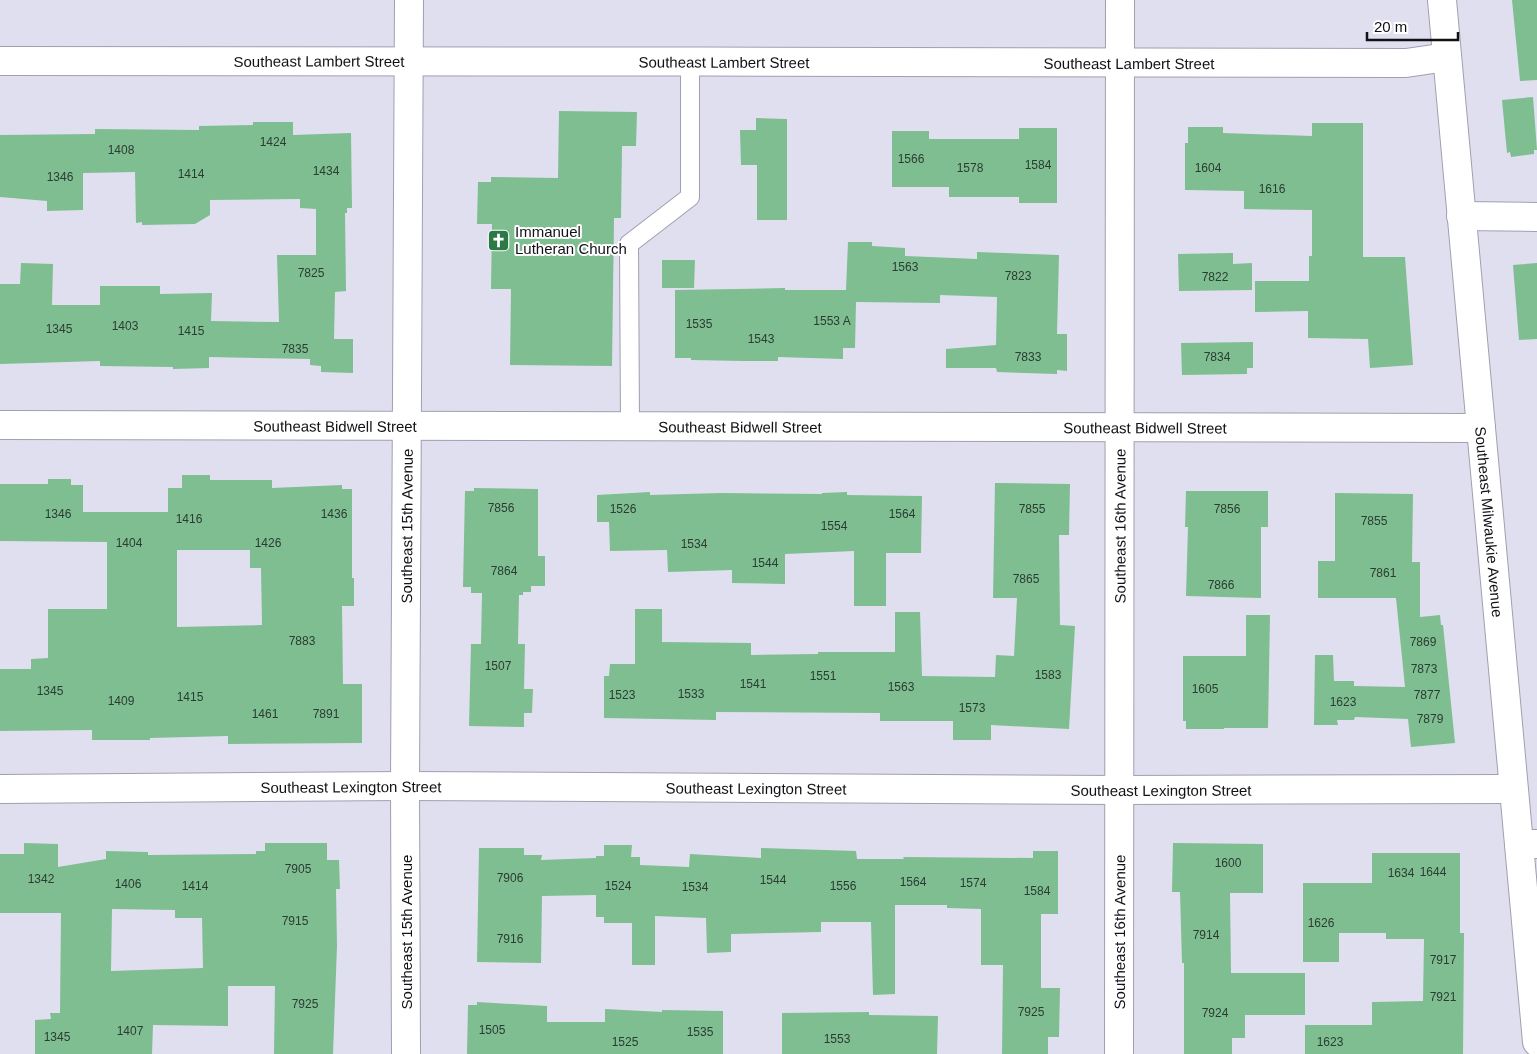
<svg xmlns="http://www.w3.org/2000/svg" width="1537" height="1054" viewBox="0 0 1537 1054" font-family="Helvetica,sans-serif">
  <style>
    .building { fill: #7ebe90; fill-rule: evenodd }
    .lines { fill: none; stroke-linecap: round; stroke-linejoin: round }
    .lane-casing { stroke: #a09faf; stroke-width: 20 }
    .street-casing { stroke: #a09faf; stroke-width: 30 }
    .secondary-casing { stroke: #a09faf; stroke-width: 30 }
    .lane { stroke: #fff; stroke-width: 18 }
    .street { stroke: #fff; stroke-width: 28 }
    .secondary { stroke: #fff; stroke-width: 28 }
    .labels { text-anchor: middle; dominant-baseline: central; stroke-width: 4; stroke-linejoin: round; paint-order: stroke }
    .number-label { font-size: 12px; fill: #2c3c34 }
    .street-label { font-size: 15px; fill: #111116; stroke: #fff }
    .poi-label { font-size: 15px; fill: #111116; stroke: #fff; text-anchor: start }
  </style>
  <rect width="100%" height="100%" fill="#e0dff0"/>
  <path class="building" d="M 1512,0 L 1537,0 L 1537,80 L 1520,81 Z
    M 1533,97 L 1537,150 L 1534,150 L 1534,154 L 1511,157 L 1510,152 L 1507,153 L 1502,100 Z
    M 559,111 L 637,112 L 636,146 L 622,146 L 621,218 L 614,218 L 612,366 L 510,365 L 511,289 L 491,289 L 492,224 L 477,224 L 478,182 L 491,182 L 491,177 L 558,178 Z
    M 756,118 L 787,119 L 787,220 L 757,220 L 757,165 L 741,165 L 740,130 L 756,130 Z
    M 253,122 L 293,122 L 293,135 L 351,133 L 352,208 L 347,208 L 347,213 L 345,213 L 346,291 L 335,292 L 334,339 L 353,339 L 353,373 L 321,372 L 321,366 L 310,365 L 310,359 L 209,357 L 209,368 L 173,369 L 173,367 L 100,366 L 100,361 L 0,364 L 0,284 L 20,284 L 21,263 L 53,264 L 52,305 L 100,305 L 100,286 L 160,286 L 160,294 L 212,293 L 211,321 L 279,322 L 277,255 L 316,255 L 316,209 L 300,208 L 300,199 L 210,200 L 210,215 L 195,224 L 142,225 L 142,222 L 136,223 L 135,172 L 83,173 L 83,210 L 47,211 L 47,201 L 0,197 L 0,135 L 95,134 L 95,129 L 199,130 L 199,126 L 253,125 Z
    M 1312,123 L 1363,123 L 1363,257 L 1405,257 L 1413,365 L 1370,368 L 1368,339 L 1308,338 L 1308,311 L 1255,312 L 1255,281 L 1309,281 L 1309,256 L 1312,256 L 1312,210 L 1244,209 L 1244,191 L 1185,190 L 1185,143 L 1188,143 L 1188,127 L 1223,127 L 1223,133 L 1312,136 Z
    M 1019,128 L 1057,128 L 1057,203 L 1019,203 L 1019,197 L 949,197 L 949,187 L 892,187 L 892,131 L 929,131 L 929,139 L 1019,139 Z
    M 848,242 L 872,242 L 872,246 L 905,248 L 905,256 L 977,259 L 977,252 L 1059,255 L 1057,334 L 1067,334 L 1067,371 L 1057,370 L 1057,374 L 997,372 L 996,368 L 946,368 L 946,349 L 996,345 L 997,297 L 940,295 L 940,303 L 856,302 L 855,348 L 843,348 L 843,359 L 778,357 L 778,361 L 744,361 L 691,360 L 691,358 L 675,358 L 675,290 L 785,288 L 785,290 L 846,290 Z
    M 1233,253 L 1233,264 L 1252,263 L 1252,290 L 1179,291 L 1178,254 Z
    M 662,260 L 695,260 L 694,288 L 662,288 Z
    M 1537,263 L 1537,339 L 1519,340 L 1513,265 Z
    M 1253,342 L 1253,368 L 1247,368 L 1247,374 L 1182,375 L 1181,343 Z
    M 182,475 L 210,475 L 210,480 L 272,480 L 272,488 L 342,485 L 342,489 L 352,489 L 352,578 L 354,578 L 354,606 L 342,606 L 343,684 L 362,684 L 362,743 L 228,744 L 228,736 L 150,738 L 150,740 L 92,740 L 92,730 L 0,731 L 0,669 L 31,669 L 31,659 L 48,658 L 48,609 L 107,609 L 107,542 L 0,541 L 0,484 L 48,484 L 48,479 L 71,479 L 71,485 L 83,485 L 83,512 L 168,512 L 168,488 L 182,488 ZM 177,550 L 250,550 L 250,568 L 261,568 L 262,625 L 177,627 Z
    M 995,483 L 1070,484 L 1069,535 L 1059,535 L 1060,625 L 1075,626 L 1069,729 L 991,725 L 991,740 L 953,740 L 953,721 L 880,721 L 880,713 L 716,712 L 716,720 L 604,718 L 604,676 L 609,676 L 610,664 L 635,664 L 635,609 L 662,609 L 662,642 L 751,643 L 751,655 L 818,654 L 818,652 L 895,652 L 895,612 L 920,612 L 922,676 L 995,677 L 996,655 L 1014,656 L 1017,598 L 993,598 Z
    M 474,488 L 538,489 L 538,556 L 545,556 L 545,586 L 531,586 L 531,592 L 523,592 L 523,595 L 519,595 L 518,644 L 525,644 L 524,689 L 533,689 L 532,713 L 524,713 L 524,727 L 469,726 L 471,644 L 481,644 L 482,593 L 471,593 L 471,587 L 463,587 L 465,491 L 474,491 Z
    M 1186,491 L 1268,491 L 1268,527 L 1261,527 L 1261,598 L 1186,596 L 1188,527 L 1185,527 Z
    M 650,492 L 650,495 L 721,493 L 822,494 L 822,493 L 847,492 L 847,495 L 922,496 L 921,553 L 886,553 L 886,606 L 854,606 L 854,551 L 785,554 L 785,584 L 732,583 L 732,570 L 668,572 L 667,550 L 610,551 L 609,522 L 597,522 L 597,495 Z
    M 1335,493 L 1413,494 L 1412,562 L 1420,562 L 1420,617 L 1440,615 L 1441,625 L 1443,625 L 1455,743 L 1411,747 L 1408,719 L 1355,717 L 1354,720 L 1337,720 L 1338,725 L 1314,725 L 1315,655 L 1333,655 L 1334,681 L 1354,681 L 1354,686 L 1405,687 L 1396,598 L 1318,598 L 1318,561 L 1335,561 Z
    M 1246,615 L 1270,615 L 1268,728 L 1224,728 L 1224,729 L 1186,729 L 1186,721 L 1183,721 L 1183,656 L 1246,656 Z
    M 24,843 L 58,844 L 58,867 L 106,859 L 106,851 L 148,852 L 148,855 L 256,854 L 256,851 L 265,851 L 265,843 L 327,843 L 327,860 L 339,860 L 340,889 L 336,889 L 337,946 L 333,1054 L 274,1054 L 275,986 L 228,986 L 228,1026 L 153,1025 L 152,1054 L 35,1054 L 35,1020 L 51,1019 L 50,1013 L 60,1013 L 61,913 L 0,913 L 0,854 L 24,854 ZM 112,909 L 175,910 L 175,918 L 202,918 L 203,968 L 111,971 Z
    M 1173,843 L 1263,844 L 1263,893 L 1230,893 L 1231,973 L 1305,973 L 1305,1015 L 1245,1015 L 1245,1038 L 1232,1038 L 1232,1054 L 1184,1054 L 1184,963 L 1182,963 L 1180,892 L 1172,892 Z
    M 604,845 L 632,845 L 631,857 L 640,857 L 640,865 L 689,867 L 690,854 L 761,858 L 761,848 L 856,851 L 857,859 L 904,859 L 903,857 L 1033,858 L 1033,851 L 1058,851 L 1058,914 L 1041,914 L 1041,988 L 1060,988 L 1059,1037 L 1048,1037 L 1048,1054 L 1002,1054 L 1003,965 L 981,965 L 981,909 L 947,908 L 947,905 L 895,905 L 895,994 L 873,995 L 871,922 L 821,922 L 821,932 L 731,934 L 731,952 L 707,953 L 706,918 L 655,916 L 655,965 L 632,965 L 632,923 L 604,923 L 604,917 L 596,917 L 596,895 L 542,896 L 541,963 L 477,962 L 479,848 L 524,848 L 524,855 L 542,855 L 541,860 L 596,858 L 596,856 L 604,856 Z
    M 1372,853 L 1460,853 L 1460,933 L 1464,933 L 1463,1054 L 1305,1054 L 1305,1025 L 1372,1025 L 1372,1002 L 1423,1001 L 1424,939 L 1386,939 L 1386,933 L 1339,933 L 1339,962 L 1303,962 L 1303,883 L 1372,883 Z
    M 477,1002 L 547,1006 L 547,1022 L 605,1022 L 605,1009 L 662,1012 L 662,1010 L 723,1011 L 723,1054 L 467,1054 L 468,1005 L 477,1005 Z
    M 869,1012 L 869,1015 L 938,1016 L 937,1054 L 782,1054 L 782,1013 Z"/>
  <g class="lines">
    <defs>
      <path id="lane" d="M 630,426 L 629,244 L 690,197 L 690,61"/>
      <g id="street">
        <path id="s1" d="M 0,61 C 469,59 937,64 1406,63 L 1447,57"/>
        <path d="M 1461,216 L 1537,217"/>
        <path id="s2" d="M 0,425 L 1481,428"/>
        <path id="s3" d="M 0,789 L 405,786 L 1119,790 L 1513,789"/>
        <path d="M 1519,844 L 1537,844"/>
        <path id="s4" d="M 406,1054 L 405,786 L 409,0"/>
        <path id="s5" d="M 1119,1054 L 1120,0"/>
      </g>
      <g id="secondary">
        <path id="s6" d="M 1442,0 L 1537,1042"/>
      </g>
    </defs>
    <use href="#lane" class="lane-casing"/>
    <use href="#street" class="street-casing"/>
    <use href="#secondary" class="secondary-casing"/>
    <use href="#lane" class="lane"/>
    <use href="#street" class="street"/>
    <use href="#secondary" class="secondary"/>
  </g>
  <defs>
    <symbol id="church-square" viewBox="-11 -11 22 22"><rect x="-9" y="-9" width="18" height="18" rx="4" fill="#2c7847" stroke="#fff"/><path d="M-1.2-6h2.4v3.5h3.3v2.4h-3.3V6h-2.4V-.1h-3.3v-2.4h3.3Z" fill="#fff"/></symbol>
  </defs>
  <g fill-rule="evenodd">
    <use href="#church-square" x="486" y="228" width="25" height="25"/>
  </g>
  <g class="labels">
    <g class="number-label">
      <text x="273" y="142">1424</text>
      <text x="121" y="150">1408</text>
      <text x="911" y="159">1566</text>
      <text x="1038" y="165">1584</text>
      <text x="970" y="168">1578</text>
      <text x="1208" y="168">1604</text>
      <text x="326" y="171">1434</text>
      <text x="191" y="174">1414</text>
      <text x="60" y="177">1346</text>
      <text x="1272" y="189">1616</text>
      <text x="905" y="267">1563</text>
      <text x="311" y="273">7825</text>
      <text x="1018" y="276">7823</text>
      <text x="1215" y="277">7822</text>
      <text x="832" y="321">1553 A</text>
      <text x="699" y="324">1535</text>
      <text x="125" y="326">1403</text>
      <text x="59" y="329">1345</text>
      <text x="191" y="331">1415</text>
      <text x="761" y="339">1543</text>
      <text x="295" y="349">7835</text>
      <text x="1028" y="357">7833</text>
      <text x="1217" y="357">7834</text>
      <text x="501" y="508">7856</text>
      <text x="623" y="509">1526</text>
      <text x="1032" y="509">7855</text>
      <text x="1227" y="509">7856</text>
      <text x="58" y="514">1346</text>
      <text x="334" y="514">1436</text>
      <text x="902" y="514">1564</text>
      <text x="189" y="519">1416</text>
      <text x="1374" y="521">7855</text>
      <text x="834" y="526">1554</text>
      <text x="129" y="543">1404</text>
      <text x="268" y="543">1426</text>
      <text x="694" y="544">1534</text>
      <text x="765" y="563">1544</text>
      <text x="504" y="571">7864</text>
      <text x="1383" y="573">7861</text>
      <text x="1026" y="579">7865</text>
      <text x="1221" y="585">7866</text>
      <text x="302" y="641">7883</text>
      <text x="1423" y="642">7869</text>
      <text x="498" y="666">1507</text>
      <text x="1424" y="669">7873</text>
      <text x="1048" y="675">1583</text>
      <text x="823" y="676">1551</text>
      <text x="753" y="684">1541</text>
      <text x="901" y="687">1563</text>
      <text x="1205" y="689">1605</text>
      <text x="50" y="691">1345</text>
      <text x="691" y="694">1533</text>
      <text x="622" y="695">1523</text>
      <text x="1427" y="695">7877</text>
      <text x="190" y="697">1415</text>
      <text x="121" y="701">1409</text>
      <text x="1343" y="702">1623</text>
      <text x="972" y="708">1573</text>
      <text x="265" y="714">1461</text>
      <text x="326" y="714">7891</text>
      <text x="1430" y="719">7879</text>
      <text x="1228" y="863">1600</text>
      <text x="298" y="869">7905</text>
      <text x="1433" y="872">1644</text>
      <text x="1401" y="873">1634</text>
      <text x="510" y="878">7906</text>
      <text x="41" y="879">1342</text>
      <text x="773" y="880">1544</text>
      <text x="913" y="882">1564</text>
      <text x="973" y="883">1574</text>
      <text x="128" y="884">1406</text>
      <text x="195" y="886">1414</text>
      <text x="618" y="886">1524</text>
      <text x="843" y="886">1556</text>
      <text x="695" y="887">1534</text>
      <text x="1037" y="891">1584</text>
      <text x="295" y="921">7915</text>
      <text x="1321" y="923">1626</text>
      <text x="1206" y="935">7914</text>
      <text x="510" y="939">7916</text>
      <text x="1443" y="960">7917</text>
      <text x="1443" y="997">7921</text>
      <text x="305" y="1004">7925</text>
      <text x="1031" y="1012">7925</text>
      <text x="1215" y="1013">7924</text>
      <text x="492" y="1030">1505</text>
      <text x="130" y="1031">1407</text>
      <text x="700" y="1032">1535</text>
      <text x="57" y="1037">1345</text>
      <text x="837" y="1039">1553</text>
      <text x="625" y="1042">1525</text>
      <text x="1330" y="1042">1623</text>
    </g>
    <g class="street-label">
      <text stroke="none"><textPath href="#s1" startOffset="319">Southeast Lambert Street</textPath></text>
      <text stroke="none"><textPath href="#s1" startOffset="724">Southeast Lambert Street</textPath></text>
      <text stroke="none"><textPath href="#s1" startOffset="1129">Southeast Lambert Street</textPath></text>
      <text stroke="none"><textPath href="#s2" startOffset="335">Southeast Bidwell Street</textPath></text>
      <text stroke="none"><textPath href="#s2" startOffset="740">Southeast Bidwell Street</textPath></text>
      <text stroke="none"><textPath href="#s2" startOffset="1145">Southeast Bidwell Street</textPath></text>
      <text stroke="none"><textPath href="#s6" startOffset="524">Southeast Milwaukie Avenue</textPath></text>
      <text stroke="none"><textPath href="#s4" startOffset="528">Southeast 15th Avenue</textPath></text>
      <text stroke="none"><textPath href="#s5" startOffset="528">Southeast 16th Avenue</textPath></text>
      <text stroke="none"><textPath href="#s3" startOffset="351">Southeast Lexington Street</textPath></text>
      <text stroke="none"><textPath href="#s3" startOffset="756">Southeast Lexington Street</textPath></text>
      <text stroke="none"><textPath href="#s3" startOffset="1161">Southeast Lexington Street</textPath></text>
      <text transform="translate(406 932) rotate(-90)">Southeast 15th Avenue</text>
      <text stroke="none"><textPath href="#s5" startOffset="122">Southeast 16th Avenue</textPath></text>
    </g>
    <g class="poi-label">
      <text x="515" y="231">Immanuel<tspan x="515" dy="17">Lutheran Church</tspan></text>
    </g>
  </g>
  <path d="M1367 32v8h91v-8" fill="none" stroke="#111116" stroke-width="2.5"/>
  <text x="1374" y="32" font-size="15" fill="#111116" stroke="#ffffff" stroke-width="4" paint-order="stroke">20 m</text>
</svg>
